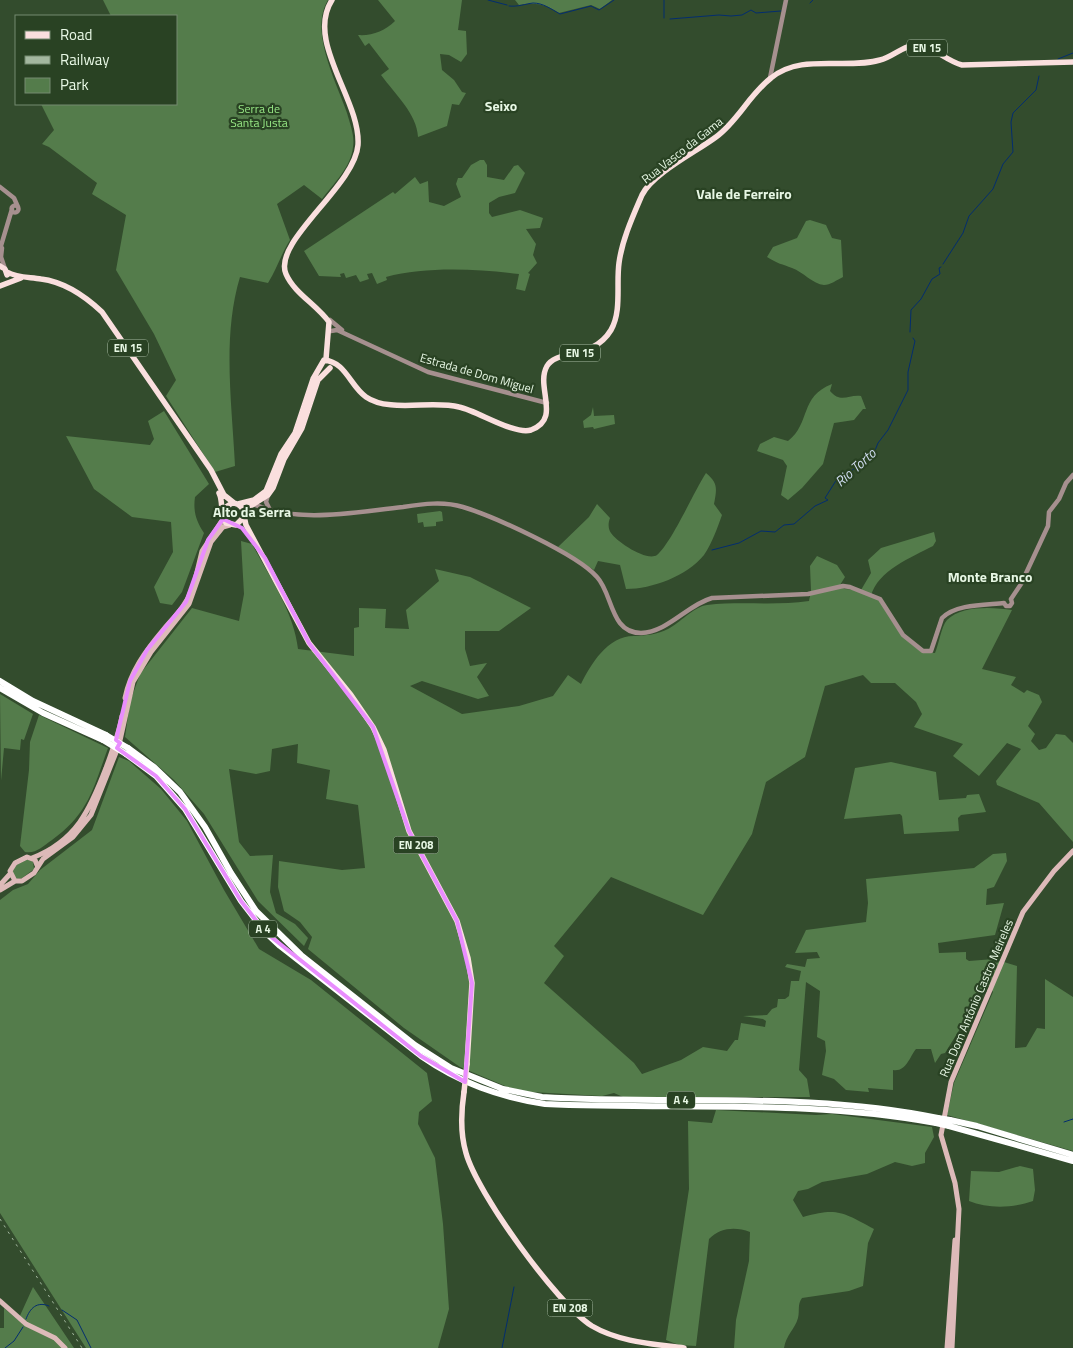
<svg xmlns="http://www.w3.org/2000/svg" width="1073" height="1348" viewBox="0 0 1073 1348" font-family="'Titillium Web',sans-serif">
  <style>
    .green { fill: #547c4b }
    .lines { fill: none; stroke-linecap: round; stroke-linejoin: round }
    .stream { stroke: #032d6f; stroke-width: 1 }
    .tertiary { stroke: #a6908f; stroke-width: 4.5 }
    .secondary { stroke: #ddbab9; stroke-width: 5 }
    .primary { stroke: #fadfde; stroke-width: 5.5 }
    .motorway { stroke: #fff; stroke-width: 6 }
    .rail { stroke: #a3b79f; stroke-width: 1; stroke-dasharray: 2.5 5; stroke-linecap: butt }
    .primary-bridge { stroke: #fadfde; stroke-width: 5.5 }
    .motorway-bridge { stroke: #fff; stroke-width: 6 }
    .marked { fill: none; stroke: #e98dfe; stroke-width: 4; stroke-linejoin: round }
    .labels { text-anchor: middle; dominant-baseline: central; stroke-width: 4.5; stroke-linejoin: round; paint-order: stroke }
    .shield { fill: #294223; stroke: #aec1aa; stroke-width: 1 }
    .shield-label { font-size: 11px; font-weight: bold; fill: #e7f7e4 }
    .park-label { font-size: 12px; fill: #99ea87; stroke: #294223 }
    .street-label { font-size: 12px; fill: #e7f7e4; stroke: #294223 }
    .neighbourhood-label { font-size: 14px; font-weight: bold; fill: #e7f7e4; stroke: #294223 }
    .water-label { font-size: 14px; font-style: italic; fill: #d1ddf1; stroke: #294223 }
  </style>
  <rect width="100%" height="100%" fill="#334c2d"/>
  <path class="green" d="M 103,0 L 328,0 C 309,31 336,81 347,113 C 350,124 355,136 353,147 C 351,167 334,183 322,199 L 304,185 L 277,204 L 290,240 C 281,254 277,269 268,283 L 240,277 C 222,337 232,404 235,466 L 215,472 L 166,396 L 176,380 L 154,334 L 116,270 L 126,215 L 92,194 L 97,183 L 49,147 L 42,144 L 54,130 L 41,104 L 176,104 L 176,16 L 111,16 Z
    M 378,0 L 462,0 L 458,30 L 466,31 L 467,54 L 461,62 L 449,55 L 440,54 L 442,70 L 454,80 L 462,92 L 466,93 L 459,105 L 452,104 L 447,126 L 418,137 C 417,114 395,94 381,75 L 389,69 L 369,43 L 365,46 L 358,35 C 372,36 385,31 395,21 Z
    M 515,0 L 612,0 L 600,9 L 591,5 L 559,13 C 545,4 536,2 519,5 Z
    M 480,160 L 484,160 L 487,165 L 487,177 L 504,180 L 514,166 L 518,165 L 525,173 L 515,193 L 499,197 L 489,203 L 489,213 L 492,217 L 520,210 L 543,218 L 540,228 L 526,229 L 536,244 L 533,255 L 537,263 L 528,273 L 530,274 L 525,291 L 516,289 L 519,274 C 479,269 426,266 386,277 L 387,280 L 377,284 L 372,273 L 367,274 L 369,279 L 360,282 L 356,275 L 346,278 L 344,273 L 340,274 L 341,277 L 319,276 L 304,251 L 393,192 L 395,194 L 415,177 L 420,184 L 428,181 L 429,202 L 444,206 L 461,197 L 456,184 L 458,178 L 462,178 L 471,165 Z
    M 810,220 L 826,225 L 832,238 L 841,240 L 843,277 C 837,280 830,285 824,285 C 813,284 803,272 792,268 C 782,264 778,264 767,257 L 773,247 L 797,238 L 806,221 Z
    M 832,384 L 830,391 C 841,404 849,394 861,396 L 866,409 L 863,409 L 854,420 L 834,423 L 823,464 L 802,488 L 788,500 L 781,495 L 787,466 L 783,460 L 757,451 L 760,444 L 774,437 L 788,441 C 811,423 799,397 832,384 Z
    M 593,407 L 594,416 L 614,415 L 615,424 L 594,429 L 593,427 L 584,428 L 583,421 L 591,415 Z
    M 164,411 L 209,484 L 195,497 C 193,511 196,521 204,533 L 182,592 L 172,605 L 160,603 L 154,587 L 173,552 L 171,522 L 132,517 L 94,489 L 66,436 L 150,445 L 154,439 L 148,421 Z
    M 706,473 C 718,483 717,488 714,504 L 722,515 C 717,529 712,543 704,555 C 687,576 652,589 626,589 L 620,565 L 598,561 L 594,570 L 558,547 L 589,517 L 597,504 L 610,518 C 608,523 608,529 611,533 C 617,542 647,562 657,555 C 672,542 693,493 706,473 Z
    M 440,511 L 442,512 L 443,521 L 436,522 L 436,526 L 424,527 L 423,522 L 418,523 L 417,514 Z
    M 934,532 L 936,541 L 933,546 C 912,557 877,571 871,596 L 878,599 C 893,621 906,652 935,653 C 939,644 941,627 947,620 C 961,605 994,607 1012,610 L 982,669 L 1016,677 L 1011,685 L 1024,693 L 1027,690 L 1039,695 L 1042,702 L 1028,726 L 1035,734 L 1031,741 L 1039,750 L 1046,748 L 1056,734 L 1065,735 L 1073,743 L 1073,842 L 1039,803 L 997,785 L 996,781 L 1021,749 L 1007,743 L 979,776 L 953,756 L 963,744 L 914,727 L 922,714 L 916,702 L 895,683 L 871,683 L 863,675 L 825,686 L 805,757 L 766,782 L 752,834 L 703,915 L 611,877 L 554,946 L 564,956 L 544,983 L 634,1063 L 642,1074 L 681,1060 L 703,1047 L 727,1051 L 735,1040 L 738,1040 L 741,1023 L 765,1027 L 766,1021 L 763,1019 L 743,1016 L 767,1015 L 772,1009 L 777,1007 L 778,999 L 785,999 L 789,996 L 791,981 L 799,981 L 801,971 L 785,967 L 787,964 L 805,967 L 807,959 L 820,958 L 817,952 L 795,953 L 806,930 L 866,922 L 868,903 L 866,879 L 974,868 L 993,854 L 1006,853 L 1007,861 L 994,887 L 987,889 L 986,905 L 1004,903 L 995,935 L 938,943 L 939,953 L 966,952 L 966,959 L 969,961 L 994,959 L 1017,966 L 1015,1048 L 1026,1047 L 1037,1028 L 1045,1029 L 1045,979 L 1073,997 L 1073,1151 L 947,1115 L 954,1083 L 993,992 L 989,986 L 986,987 L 945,1053 L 941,1054 L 935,1063 L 931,1049 L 916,1049 C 909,1058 906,1072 893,1070 L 893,1090 L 868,1088 L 869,1092 L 846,1090 L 834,1079 L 822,1075 L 826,1051 L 825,1041 L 817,1037 L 820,991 L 806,982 L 799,1070 L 807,1079 L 810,1097 L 623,1097 L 614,1093 L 602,1096 L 531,1092 L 510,1088 L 460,1067 L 404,1028 L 308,949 L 312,937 L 300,922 L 284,911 L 278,887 L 279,861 L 342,870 L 365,868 L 358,805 L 326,799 L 330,770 L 297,763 L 298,744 L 272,749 L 270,771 L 256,774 L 229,769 L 239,842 L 250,856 L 273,855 L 270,892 L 276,913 L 295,924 L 308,938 L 304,946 L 258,901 L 204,814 L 174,780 L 125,737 L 130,702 L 140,674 L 192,608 L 239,621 L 244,594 L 241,541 L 252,544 C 269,576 294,612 298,649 L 354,656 L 354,628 L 359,627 L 359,608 L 386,609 L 385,628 L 409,629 L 406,610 L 439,581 L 435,569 L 470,577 L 531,608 L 499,631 L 465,631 L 465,649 L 470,666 L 487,663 L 477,677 L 489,696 L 478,699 L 422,681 L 410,686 L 462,714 L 519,706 L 553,696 L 568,675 L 581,684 C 591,664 608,635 635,636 C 645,636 658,634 668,629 C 680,623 693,607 707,605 C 741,601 775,606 809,601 L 811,591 L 810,566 L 817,556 L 837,565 L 845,577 L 840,585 L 844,589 L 861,590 L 871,573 L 868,560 L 881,548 Z
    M 0,694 L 33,714 L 24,740 L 21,739 L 20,750 L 4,748 L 1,781 Z
    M 39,715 L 108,748 C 93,789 89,813 52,840 C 43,846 36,854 25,852 L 20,846 L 29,770 L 30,742 Z
    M 119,757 L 129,761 L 161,789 L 187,821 L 224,890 L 259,949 L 311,980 L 427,1073 L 432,1101 L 419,1112 L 418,1124 L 435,1158 L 443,1224 L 449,1309 L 438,1348 L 86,1348 L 0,1213 L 0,900 L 13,890 L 28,884 L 40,870 L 92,830 Z
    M 891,762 L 936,772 L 939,800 L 966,798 L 967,795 L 979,794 L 986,812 L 961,815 L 958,818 L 959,831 L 904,834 L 902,816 L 900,814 L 844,819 L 855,768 Z
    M 27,859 L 33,862 L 34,869 L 22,878 L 16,879 L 12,872 L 16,865 Z
    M 716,1110 L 816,1115 L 832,1114 L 932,1127 L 934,1137 L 925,1153 L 925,1163 L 912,1166 L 895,1162 L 867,1174 L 822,1182 L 808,1189 L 798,1191 L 793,1200 L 803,1217 C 839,1207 843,1213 874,1229 L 868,1243 L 863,1286 L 849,1291 L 802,1298 C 797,1305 800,1310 798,1318 C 795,1329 786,1335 784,1348 L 734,1348 L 736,1320 L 749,1261 L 750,1232 C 736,1227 721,1227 709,1239 L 696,1346 L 679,1345 L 666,1340 L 689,1189 L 688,1121 L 712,1123 Z
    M 1020,1166 L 1033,1169 L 1035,1190 L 1033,1201 C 1014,1208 988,1209 969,1201 L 971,1171 L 999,1172 Z
    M 33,1287 L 74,1348 L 0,1348 L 0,1328 L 4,1328 L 4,1308 L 18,1320 Z"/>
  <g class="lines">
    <path class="stream" d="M 488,0 L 507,5
      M 810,3 L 813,0
      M 509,6 C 518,7 525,4 533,3 C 543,3 551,9 560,14 L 591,6 L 599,10 L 614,0
      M 664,18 L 664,0
      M 670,19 L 719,15 L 731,16 L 742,15 L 751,10 L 756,13 L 781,11
      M 1058,59 L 1073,53
      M 943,264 L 963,233 L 969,216 L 993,189 L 1003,164 L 1013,152 L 1011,122 L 1013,113 L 1036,90 L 1039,76
      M 910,332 L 911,310 L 921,299 L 932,279 L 940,274 L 939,268 L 941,267
      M 712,550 L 739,543 L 761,531 L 775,532 L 784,525 L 794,524 L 815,506 L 828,500 L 825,498 L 837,479 L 846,475 L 874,453 L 878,443 L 888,430 L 908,390 L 908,372 L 915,341 L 913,338
      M 1064,1122 L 1073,1119
      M 62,1310 L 77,1320 L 91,1348
      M 26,1319 C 30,1308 37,1301 49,1306
      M 5,1348 L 14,1341 L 23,1327
      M 502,1348 L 514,1287"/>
    <path class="tertiary" d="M 770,78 L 786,0
      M 0,187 L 14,198 L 18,207
      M11.5 209a3.5 3.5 0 1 1 7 0a3.5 3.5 0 1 1-7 0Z
      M 2,248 L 1,257 L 5,269
      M 0,249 L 12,209
      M 330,320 L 342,330
      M 331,331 L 337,330 L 428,372 L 547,403
      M 268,495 L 266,502 L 270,510
      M 253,504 C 299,524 354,512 403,507 C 423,504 443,501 463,507 C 493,516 577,554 597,577 C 613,594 610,633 641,633 C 668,632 687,605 712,598 L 808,594 L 843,586 L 850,587 L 880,599 L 903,635 L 923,651 L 931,651 L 942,618 C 956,604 985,605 1004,603
      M 1011,599 L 1021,584 L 1048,526 L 1049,512 L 1059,499 L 1066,483 L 1073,475
      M 1004,603 L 1006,606 L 1010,606 L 1012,603 L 1011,599"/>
    <path class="secondary" d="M 196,576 L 202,551 L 223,519
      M 125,698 C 130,672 146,650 163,630 C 174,617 186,606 192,589
      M 32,858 C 76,841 90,810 106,768 C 112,751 119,734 122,716
      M 15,881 L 10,871 L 15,863 L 27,857 L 35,860 L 37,865
      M 0,885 L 10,874
      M 0,890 L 15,881 L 22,881 L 34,873 L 43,859 L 73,837 L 91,815 L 119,745 L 133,682 L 151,652 L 189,604 L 211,542 L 223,527 L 230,525
      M 0,1301 L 26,1324 L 55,1338 L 65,1348
      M 947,1348 L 955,1240
      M 952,1348 L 959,1209 L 955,1183 L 941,1135 L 951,1082 L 1023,912 L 1054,871 L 1073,851"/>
    <path class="primary" d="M 0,266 L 5,269 L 7,275
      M 7,272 C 17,278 30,277 41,279 C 65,282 85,296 102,312 L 211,470 L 224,495 L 234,503
      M 0,286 L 21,278
      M 326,359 L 329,322 C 317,305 294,293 286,274 C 272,242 355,186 358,145 C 361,100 305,42 332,0
      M 219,493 C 224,503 219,514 226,523 L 236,525 L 244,517
      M 238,504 L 254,500 L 266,491 L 281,454 L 295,433 L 313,379 L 324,360 C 346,362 350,386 366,397 C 389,413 432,400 459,407 C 478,411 514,435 531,430 C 562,419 535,387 547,366 C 557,349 593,360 611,330 C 622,311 616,284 619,263 C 622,240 633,216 642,195 C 653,173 696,152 716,137 C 738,121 749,95 771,78 C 801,53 845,70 880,60 C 893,57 903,45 917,45 C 933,46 946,61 962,65 L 1073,62
      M 223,509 L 232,503 C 246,504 243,515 246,525 L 309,643 L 351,695 L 373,727 L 384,750 L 409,831 L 457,921 L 468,958 L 472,983 L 467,1064
      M 244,510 L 268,495 L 273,488 L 284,459 L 302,428 L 318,380 L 330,368
      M 464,1092 C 461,1112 460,1133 466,1153 C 477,1193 557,1304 592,1326 C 619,1342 654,1344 684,1348"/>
    <path class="motorway" d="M 0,681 L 33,701 L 106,735
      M 0,688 L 43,713 L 103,740
      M 128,748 L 154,767 L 180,792 L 205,827 L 231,873 L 256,911 L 301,955 L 415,1045 L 451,1068 L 503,1089 L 542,1097 C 674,1105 807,1091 938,1118
      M 126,754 L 156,776 L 185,809 L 241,901 L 265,932 L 280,946 L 421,1056 C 460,1083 499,1097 545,1104 C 676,1110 807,1099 936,1123
      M 950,1120 L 977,1126 L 1073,1155
      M 949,1126 L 1073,1161"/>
    <path class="rail" d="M 0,1219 L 82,1348"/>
    <path class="primary-bridge" d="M 464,1092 L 467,1064"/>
    <path class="motorway-bridge" d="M 106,735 L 128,748
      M 103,740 L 126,754
      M 938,1118 L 950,1120
      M 936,1123 L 949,1126"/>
  </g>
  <path class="marked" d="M 223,519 L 242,528 L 265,558 L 309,643 L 373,727 L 409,831 L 457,921 L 472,983 L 465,1082 L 421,1056 L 265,932 L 241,901 L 185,809 L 156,776 L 117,748 L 120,743 L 116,740 L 130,681 L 147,650 L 186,602 L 208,540 Z"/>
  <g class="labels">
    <g class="shield">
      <rect x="907" y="39.5" width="40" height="17" rx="4"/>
      <rect x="108" y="339.5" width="40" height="17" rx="4"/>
      <rect x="560" y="344.5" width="40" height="17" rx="4"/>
      <rect x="393.5" y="836.5" width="45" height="17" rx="4"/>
      <rect x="249" y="920.5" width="28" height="17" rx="4"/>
      <rect x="667" y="1091.5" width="28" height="17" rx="4"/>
      <rect x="547.5" y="1299.5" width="45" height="17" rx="4"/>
    </g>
    <g class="shield-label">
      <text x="927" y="48">EN 15</text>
      <text x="128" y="348">EN 15</text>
      <text x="580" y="353">EN 15</text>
      <text x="416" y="845">EN 208</text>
      <text x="263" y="929">A 4</text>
      <text x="681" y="1100">A 4</text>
      <text x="570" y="1308">EN 208</text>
    </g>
    <g class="park-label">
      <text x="259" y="108">Serra de<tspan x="259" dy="14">Santa Justa</tspan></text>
    </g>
    <g class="street-label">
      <text transform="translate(682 150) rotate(-38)">Rua Vasco da Gama</text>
      <text transform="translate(477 373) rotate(16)">Estrada de Dom Miguel</text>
      <text transform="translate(976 998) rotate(-67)">Rua Dom António Castro Meireles</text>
    </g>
    <g class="neighbourhood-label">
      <text x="501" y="105">Seixo</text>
      <text x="744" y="193">Vale de Ferreiro</text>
      <text x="252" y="511">Alto da Serra</text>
      <text x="990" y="576">Monte Branco</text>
    </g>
    <g class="water-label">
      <text transform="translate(855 467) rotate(-42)">Rio Torto</text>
    </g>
  </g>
  <rect x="15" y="15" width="162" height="90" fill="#294223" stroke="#758a70"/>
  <rect x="25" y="31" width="25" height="8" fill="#fadfde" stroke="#758a70"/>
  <text x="60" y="40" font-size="15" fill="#e7f7e4">Road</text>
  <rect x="25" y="56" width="25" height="8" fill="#a3b79f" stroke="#758a70"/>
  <text x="60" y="65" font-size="15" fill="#e7f7e4">Railway</text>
  <rect x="25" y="78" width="25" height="15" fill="#547c4b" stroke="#758a70"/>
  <text x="60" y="90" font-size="15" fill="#e7f7e4">Park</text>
</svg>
